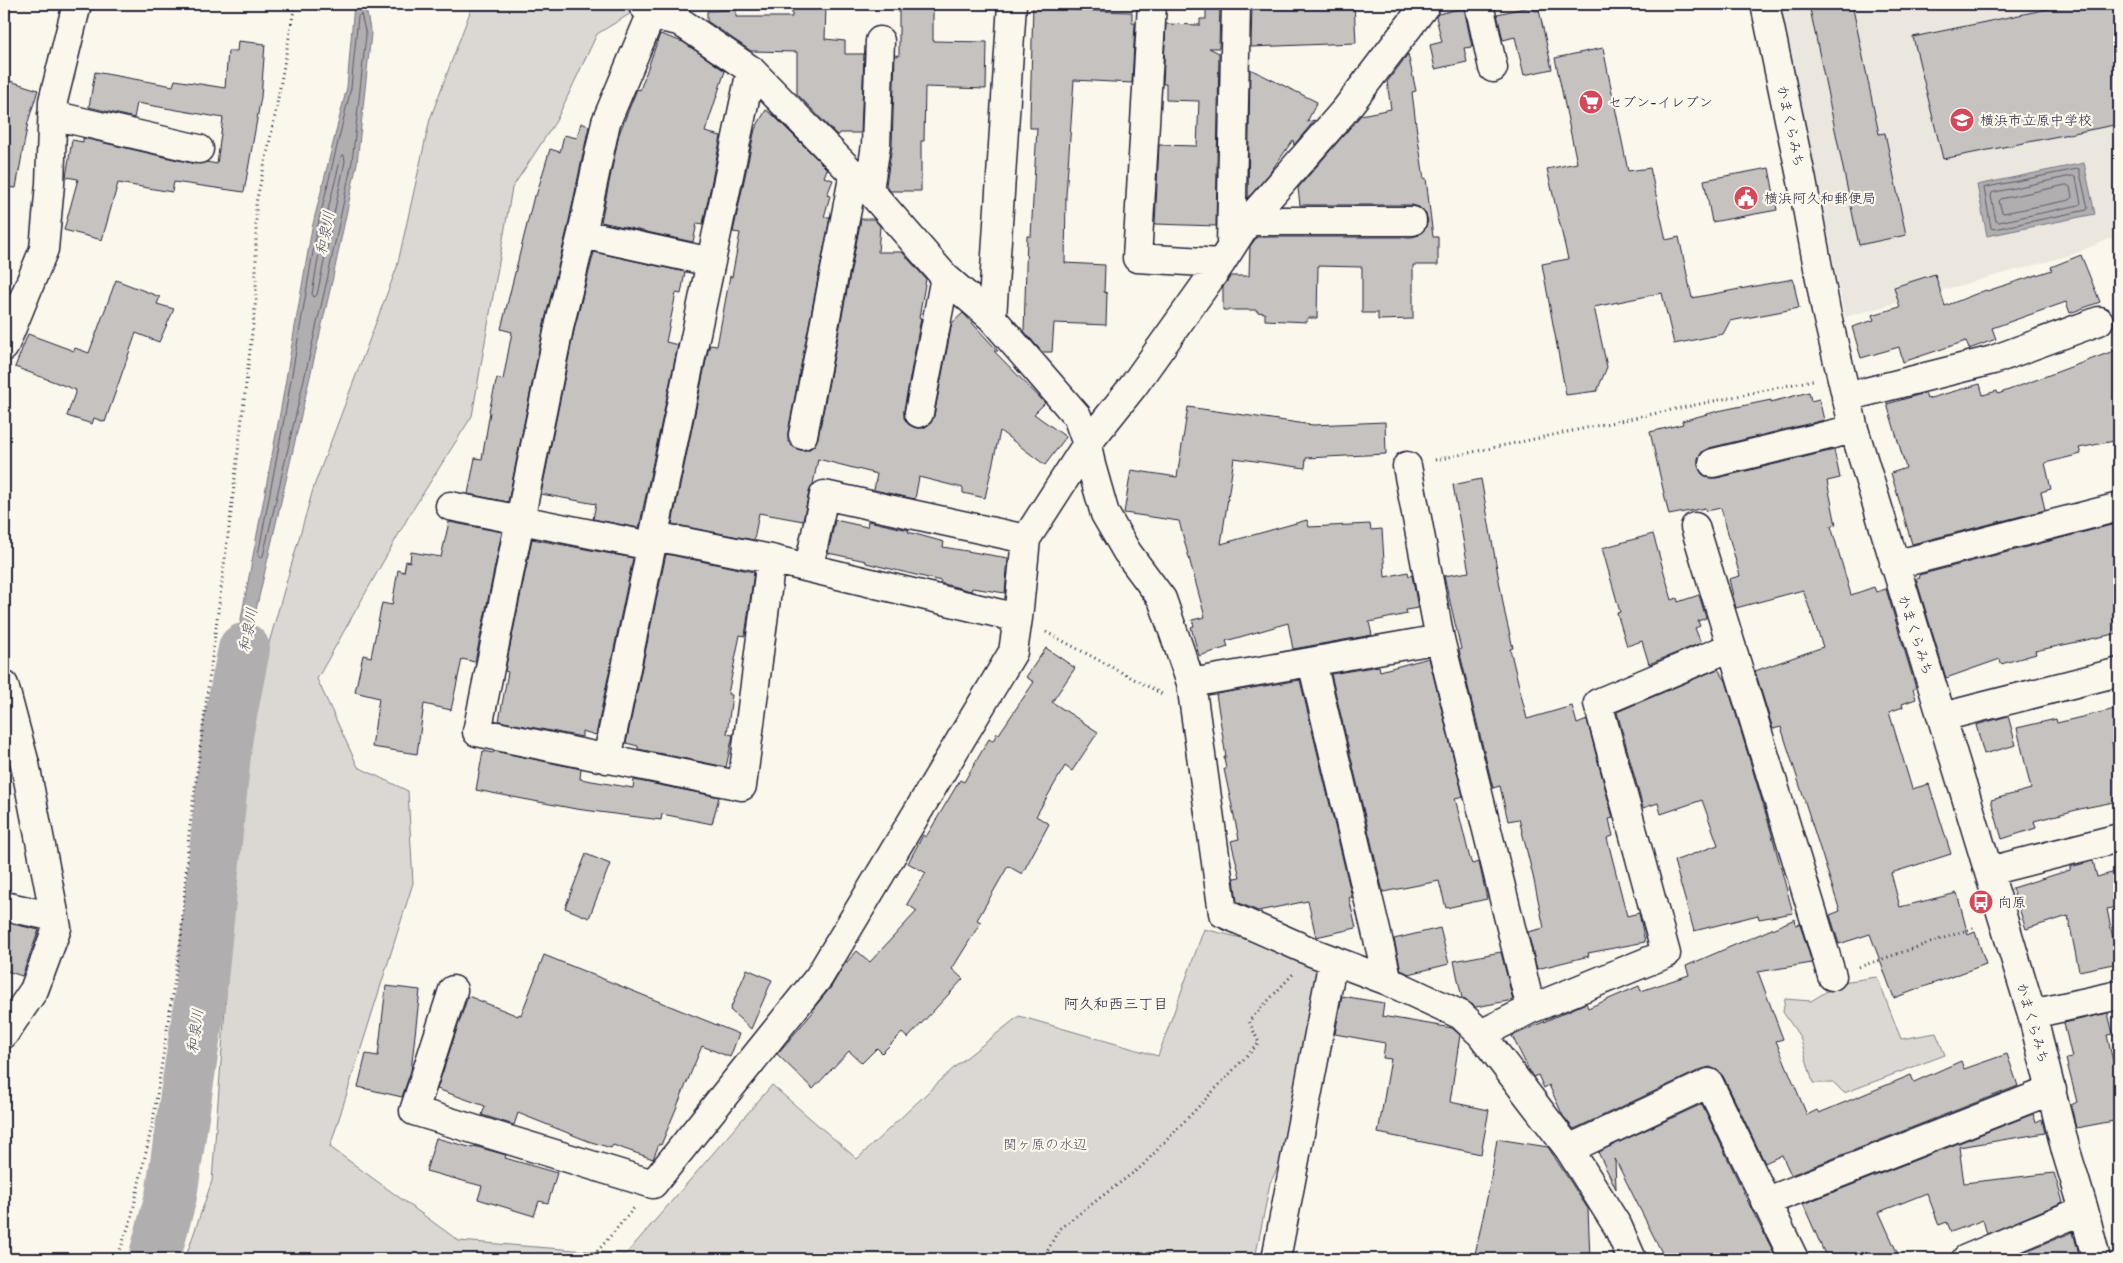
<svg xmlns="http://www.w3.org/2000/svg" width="2123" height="1263" viewBox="0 0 2123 1263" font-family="'Shantell Sans','Klee One',sans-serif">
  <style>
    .built { fill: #ebe7df }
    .green { fill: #dbd8d3; stroke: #7e7d87 }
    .water { fill: #b1aeb0; stroke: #787681 }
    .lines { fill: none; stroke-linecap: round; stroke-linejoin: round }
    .shore { stroke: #5b5a6a; stroke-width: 1 }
    .river { stroke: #b1aeb0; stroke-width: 52 }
    .building { fill: #c6c2c0; stroke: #22223b }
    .minor-casing { stroke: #22223b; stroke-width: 31 }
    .path { stroke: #22223b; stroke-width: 3; stroke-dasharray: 1 4; stroke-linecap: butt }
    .minor { stroke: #fbf7ec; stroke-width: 28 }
    .labels { text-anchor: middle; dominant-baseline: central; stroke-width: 4.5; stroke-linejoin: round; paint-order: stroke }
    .poi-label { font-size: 14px; fill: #22223b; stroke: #fbf7ec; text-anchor: start }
    .street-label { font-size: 14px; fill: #22223b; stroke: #fbf7ec }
    .park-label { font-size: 14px; fill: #505061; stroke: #fbf7ec }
    .water-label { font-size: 15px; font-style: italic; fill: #545364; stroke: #fbf7ec }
    .neighbourhood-label { font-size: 15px; fill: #22223b; stroke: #fbf7ec }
  </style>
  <rect width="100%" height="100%" fill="#fbf7ec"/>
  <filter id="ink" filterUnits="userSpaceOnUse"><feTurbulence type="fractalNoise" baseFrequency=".02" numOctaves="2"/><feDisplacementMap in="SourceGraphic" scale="10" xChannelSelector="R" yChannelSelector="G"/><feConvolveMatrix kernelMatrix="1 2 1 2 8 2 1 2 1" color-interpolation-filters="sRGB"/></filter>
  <g filter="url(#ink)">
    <path class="built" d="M 1781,4 L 2119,4 L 2119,235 L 2071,255 L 1845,317 Z"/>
    <path class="green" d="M 473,4 L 646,4 L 597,34 L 556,121 L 512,188 L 472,416 L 410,514 L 317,679 L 358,767 L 408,791 L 413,883 L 330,1147 L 459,1241 L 626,1254 L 772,1085 L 857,1159 L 957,1065 L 1019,1016 L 1158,1056 L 1204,929 L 1333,960 L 1303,1117 L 1270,1183 L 1255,1259 L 185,1259 L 212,1181 L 241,796 L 260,674 L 314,486 L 397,267 L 430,119 Z
      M 1877,977 L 1901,1039 L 1936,1033 L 1945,1055 L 1844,1093 L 1834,1083 L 1813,1083 L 1800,1037 L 1783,1012 L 1785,999 L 1811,1001 L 1842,982 Z"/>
    <path class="water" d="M 354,4 L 365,4 L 371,34 L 357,163 L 333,277 L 227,735 L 241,619 L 281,408 L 312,228 L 347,87 Z
      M 2084,163 L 2095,214 L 1987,236 L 1977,185 Z"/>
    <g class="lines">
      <path class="shore" d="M 361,14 L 366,35 L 352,162 L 328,276 L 263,556 L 260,558 L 258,555 L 286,409 L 317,229 L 351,88 L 358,17 Z
        M 344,155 L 345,161 L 317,295 L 314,297 L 312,294 L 323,230 L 341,157 Z
        M 2079,169 L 2088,208 L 2087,210 L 1994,229 L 1991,228 L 1984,188 Z
        M 2073,176 L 2076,178 L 2081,203 L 2079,205 L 1999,222 L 1996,221 L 1991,196 L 1992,193 Z
        M 2067,185 L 2070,187 L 2072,197 L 2070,200 L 2004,213 L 2002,212 L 1999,201 L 2001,199 Z"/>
      <path class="river" d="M 154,1259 L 171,1196 L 199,1008 L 227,735 L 244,649"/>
    </g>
    <path class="building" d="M 792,4 L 826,4 L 825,39 L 845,41 L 845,54 L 864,54 L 861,133 L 840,133 L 838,136 L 797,94 L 797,52 L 751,51 L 707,21 L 707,11 L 736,10 L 736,17 L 792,17 Z
      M 899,4 L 933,4 L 933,41 L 987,42 L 986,89 L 925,87 L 924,141 L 921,141 L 921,191 L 890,191 L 886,185 L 892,146 L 895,55 L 899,56 Z
      M 1033,4 L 1068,4 L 1068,10 L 1132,12 L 1132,23 L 1135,23 L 1132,83 L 1074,80 L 1066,195 L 1065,263 L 1105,265 L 1104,292 L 1107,293 L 1106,325 L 1054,323 L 1052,352 L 1042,352 L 1024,331 L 1027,236 L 1031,236 L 1037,128 L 1030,128 L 1030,117 Z
      M 1354,4 L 1356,43 L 1251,47 L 1252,5 Z
      M 1809,4 L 1852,4 L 1879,134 L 1885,133 L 1906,235 L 1859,245 Z
      M 2072,4 L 2119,4 L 2119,124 L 1943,159 L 1913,37 Z
      M 1206,6 L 1220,6 L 1219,48 L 1209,48 L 1219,53 L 1216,226 L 1155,224 L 1159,145 L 1197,146 L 1199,101 L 1166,100 L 1166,84 L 1163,84 L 1166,24 L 1200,25 L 1200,19 L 1206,19 Z
      M 1534,6 L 1535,11 L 1539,10 L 1552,69 L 1524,75 L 1515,37 L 1503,40 L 1497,14 Z
      M 1464,8 L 1472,47 L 1464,48 L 1467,62 L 1435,69 L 1430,45 L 1442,42 L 1436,17 L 1438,14 Z
      M 660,34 L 683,42 L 725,71 L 705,132 L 721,136 L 703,224 L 697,223 L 693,242 L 601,222 L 619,134 L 637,89 L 640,90 Z
      M 238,41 L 265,44 L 261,97 L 244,192 L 174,182 L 172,192 L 118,183 L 102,240 L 64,230 L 78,179 L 66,177 L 72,140 L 83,142 L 83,138 L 195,164 L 206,162 L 217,164 L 223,118 L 137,103 L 134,118 L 89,107 L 95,72 L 173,86 L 175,80 L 225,88 L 228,51 L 237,51 Z
      M 1603,48 L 1628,171 L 1650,168 L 1666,240 L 1679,237 L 1692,298 L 1793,279 L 1799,308 L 1730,321 L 1723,334 L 1674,344 L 1662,293 L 1594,307 L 1607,367 L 1597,391 L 1566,395 L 1542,264 L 1568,259 L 1547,169 L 1577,163 L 1555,58 Z
      M 1408,54 L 1416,91 L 1412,92 L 1416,125 L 1424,179 L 1426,178 L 1433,237 L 1438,237 L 1438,265 L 1413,265 L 1413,319 L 1378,320 L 1378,313 L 1362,313 L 1362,267 L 1318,266 L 1317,318 L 1307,318 L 1307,322 L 1265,320 L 1265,313 L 1257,312 L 1257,310 L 1223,310 L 1223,287 L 1231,276 L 1249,276 L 1250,246 L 1257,237 L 1412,237 L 1419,235 L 1425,229 L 1428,221 L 1426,214 L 1419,207 L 1412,205 L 1300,205 L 1298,188 L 1361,115 L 1391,109 L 1387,82 Z
      M 1250,69 L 1317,102 L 1307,122 L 1315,120 L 1294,145 L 1293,140 L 1269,174 L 1248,198 Z
      M 4,79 L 38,90 L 28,122 L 16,188 L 4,187 Z
      M 766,110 L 773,115 L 827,169 L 824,177 L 833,180 L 827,195 L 830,196 L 824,217 L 830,217 L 788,432 L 788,440 L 792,446 L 800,450 L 808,450 L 814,446 L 818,438 L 861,219 L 874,219 L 880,226 L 878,252 L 902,252 L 926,279 L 919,318 L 921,318 L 904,410 L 904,418 L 908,424 L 916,428 L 924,428 L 931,423 L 934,416 L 952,323 L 963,313 L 998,351 L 994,351 L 1045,403 L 1034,414 L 1066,437 L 1045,465 L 1000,431 L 985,498 L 963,493 L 963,488 L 919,477 L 915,499 L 874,490 L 877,474 L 818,459 L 813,484 L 809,492 L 803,521 L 759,513 L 754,540 L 672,524 L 708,351 L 710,345 L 717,346 L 730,276 L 732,277 L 740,233 L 733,232 L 755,129 Z
      M 581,123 L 589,126 L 567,230 L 545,320 L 508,502 L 468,494 L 475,458 L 482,459 L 490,412 L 489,411 L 497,378 L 503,380 L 512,332 L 501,329 L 534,196 L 536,196 L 550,149 L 560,152 L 564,135 L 577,138 Z
      M 1769,168 L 1777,210 L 1712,222 L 1704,180 Z
      M 594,252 L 685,272 L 681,294 L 676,293 L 666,342 L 678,345 L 639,528 L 593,519 L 596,504 L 541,494 L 575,326 Z
      M 2081,255 L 2100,302 L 2070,313 L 2066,302 L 1992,328 L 1996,339 L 1969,349 L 1966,341 L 1903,362 L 1899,347 L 1861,358 L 1852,327 L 1874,320 L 1872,315 L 1900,307 L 1894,287 L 1935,274 L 1945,306 L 1986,290 L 1987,291 L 2052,270 L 2051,267 Z
      M 116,280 L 160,297 L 157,304 L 174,309 L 159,342 L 136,333 L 105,422 L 94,418 L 92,424 L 67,416 L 76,390 L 15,367 L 28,334 L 74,351 L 75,348 L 89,353 Z
      M 2119,349 L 2119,440 L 2079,448 L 2081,454 L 2045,463 L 2051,489 L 2041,492 L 2045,510 L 1912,544 L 1891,473 L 1906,468 L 1887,404 L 1925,393 L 1927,399 L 1980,384 L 1983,395 L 1997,391 L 1998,394 Z
      M 1809,392 L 1811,401 L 1819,399 L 1824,420 L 1709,448 L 1702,452 L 1698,458 L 1698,466 L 1702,474 L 1709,478 L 1717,478 L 1834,450 L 1840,478 L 1827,481 L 1836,525 L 1831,526 L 1851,595 L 1874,587 L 1876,592 L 1886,589 L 1916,688 L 1913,689 L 1916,699 L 1902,704 L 1903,707 L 1889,712 L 1912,789 L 1929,784 L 1951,854 L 1891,873 L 1900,907 L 1957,893 L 1968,935 L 1975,932 L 1986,964 L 1894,998 L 1870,934 L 1839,944 L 1830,915 L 1840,911 L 1781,727 L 1773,729 L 1755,671 L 1823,647 L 1803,590 L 1736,608 L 1729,579 L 1740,576 L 1721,508 L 1706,511 L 1705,508 L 1669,515 L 1650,432 L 1683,424 L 1682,421 L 1718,411 L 1771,400 L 1771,402 Z
      M 1188,407 L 1313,425 L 1385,422 L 1386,454 L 1306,458 L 1305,468 L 1234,458 L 1221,544 L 1307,520 L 1309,527 L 1370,524 L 1371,530 L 1382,529 L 1385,577 L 1408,572 L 1409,576 L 1412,575 L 1418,608 L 1406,610 L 1407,614 L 1369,622 L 1372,635 L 1293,649 L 1288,623 L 1226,641 L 1228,647 L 1199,656 L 1191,627 L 1194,626 L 1192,620 L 1205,617 L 1179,521 L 1124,513 L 1131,470 L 1177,477 Z
      M 1481,479 L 1505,614 L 1513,648 L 1510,649 L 1527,719 L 1572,706 L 1577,724 L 1587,720 L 1613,818 L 1609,819 L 1613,836 L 1607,838 L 1627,916 L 1639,913 L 1645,942 L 1588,953 L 1589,956 L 1537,969 L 1528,932 L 1544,928 L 1533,876 L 1519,819 L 1508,821 L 1500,786 L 1493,788 L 1459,650 L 1461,649 L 1444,576 L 1469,572 L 1453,485 Z
      M 835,520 L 867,527 L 868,521 L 909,530 L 908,532 L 944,542 L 943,547 L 1008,558 L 1005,593 L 972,588 L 971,591 L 940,583 L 941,581 L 866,563 L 866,561 L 828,553 Z
      M 449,522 L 502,532 L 475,662 L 462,659 L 451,710 L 424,704 L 417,754 L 372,747 L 379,698 L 355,692 L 363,655 L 371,657 L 382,603 L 392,605 L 398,570 L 404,572 L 406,561 L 410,562 L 411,552 L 441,557 Z
      M 2119,523 L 2119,633 L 2035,651 L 2036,654 L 2001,664 L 2000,659 L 1946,678 L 1916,579 L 1920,578 L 1919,575 Z
      M 1653,534 L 1672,600 L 1677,598 L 1678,602 L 1699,595 L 1706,618 L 1698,621 L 1700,626 L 1695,628 L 1701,643 L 1649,664 L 1642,641 L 1627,646 L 1617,613 L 1620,612 L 1602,548 Z
      M 532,539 L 633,558 L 596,735 L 582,731 L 582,737 L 499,721 L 508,672 L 505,671 Z
      M 666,554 L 754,572 L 745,636 L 740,635 L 728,694 L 732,695 L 727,734 L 733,735 L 726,767 L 638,749 L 638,746 L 626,743 Z
      M 1046,648 L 1075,668 L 1052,702 L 1098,732 L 1072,771 L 1065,766 L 1036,816 L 1049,824 L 1022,874 L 1008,866 L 977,920 L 981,922 L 952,969 L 963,979 L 908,1038 L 902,1033 L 882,1053 L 877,1048 L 862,1063 L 849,1051 L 813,1089 L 777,1054 L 814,1011 L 813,1009 L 831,987 L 844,965 L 857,951 L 870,962 L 917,911 L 907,904 L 926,873 L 908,863 L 923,835 L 926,837 L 960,780 L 964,782 L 989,739 L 993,741 L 997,733 L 999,734 L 1034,682 L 1026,677 Z
      M 1429,658 L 1463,796 L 1455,798 L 1470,859 L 1472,864 L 1479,862 L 1487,899 L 1446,908 L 1439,881 L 1383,892 L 1331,674 L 1379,666 L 1380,671 Z
      M 1718,669 L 1726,681 L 1771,831 L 1793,913 L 1759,919 L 1758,915 L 1694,931 L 1674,861 L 1718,845 L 1702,800 L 1661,814 L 1658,803 L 1643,808 L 1617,712 Z
      M 1300,680 L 1352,897 L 1349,898 L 1356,928 L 1316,937 L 1308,901 L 1258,911 L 1237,902 L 1234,878 L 1240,877 L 1231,841 L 1239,839 L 1224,769 L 1226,769 L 1224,757 L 1226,757 L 1216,694 Z
      M 2119,708 L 2119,740 L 2112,742 L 2119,773 L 2119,801 L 2084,808 L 2034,821 L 2036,828 L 2002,839 L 1991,800 L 2031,789 L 2017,728 L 2056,719 L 2057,723 Z
      M 2008,716 L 2016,745 L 1984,754 L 1976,725 Z
      M 483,751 L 493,753 L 494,751 L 581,769 L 580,779 L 633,788 L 634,780 L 719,797 L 712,824 L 662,814 L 661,820 L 576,809 L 476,790 Z
      M 586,854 L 610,864 L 589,918 L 565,908 Z
      M 2093,861 L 2097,877 L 2119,871 L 2119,906 L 2107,909 L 2118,963 L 2079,971 L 2068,916 L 2026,929 L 2012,888 L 2070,870 L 2070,867 Z
      M 1795,919 L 1796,925 L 1800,924 L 1812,963 L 1758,972 L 1783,1039 L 1776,1041 L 1807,1115 L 1817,1110 L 1819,1113 L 1911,1075 L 1914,1082 L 1961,1061 L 1964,1069 L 2007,1054 L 2018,1086 L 1791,1175 L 1782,1155 L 1765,1163 L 1723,1076 L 1717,1070 L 1710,1067 L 1702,1069 L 1574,1129 L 1563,1116 L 1549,1085 L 1544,1088 L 1538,1075 L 1533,1077 L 1531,1074 L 1512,1036 L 1586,1003 L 1588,1008 L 1639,986 L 1641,991 L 1689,975 L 1686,966 Z
      M 4,922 L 39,930 L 22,976 L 4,970 Z
      M 1440,928 L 1449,964 L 1409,974 L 1401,970 L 1394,939 Z
      M 1501,952 L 1513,1000 L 1476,1007 L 1462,998 L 1454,961 Z
      M 544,955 L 739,1034 L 730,1057 L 702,1046 L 661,1145 L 659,1144 L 653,1159 L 613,1145 L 611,1148 L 588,1141 L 518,1113 L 514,1125 L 482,1115 L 485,1106 L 437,1089 L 468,996 L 518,1016 L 519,1014 L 521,1015 Z
      M 747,969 L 772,980 L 751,1029 L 730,1010 Z
      M 386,986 L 420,990 L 411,1071 L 402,1097 L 358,1087 L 366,1054 L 378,1056 Z
      M 1342,996 L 1384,1003 L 1382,1016 L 1452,1028 L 1460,1035 L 1450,1102 L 1489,1110 L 1481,1154 L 1378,1133 L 1391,1059 L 1383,1058 L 1385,1043 L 1335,1034 Z
      M 2108,1013 L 2113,1034 L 2107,1035 L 2119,1088 L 2119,1120 L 2076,1128 L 2071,1105 L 2077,1102 L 2066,1059 L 2072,1058 L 2064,1023 Z
      M 1702,1104 L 1751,1208 L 1777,1259 L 1665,1259 L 1615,1159 L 1616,1189 L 1598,1152 Z
      M 2033,1114 L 2036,1122 L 2042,1119 L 2045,1133 L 1959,1147 L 1964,1183 L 2054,1173 L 2063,1202 L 1987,1234 L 1983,1220 L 1951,1232 L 1947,1222 L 1939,1225 L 1927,1193 L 1879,1212 L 1900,1259 L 1827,1259 L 1803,1204 Z
      M 436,1138 L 473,1148 L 474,1146 L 506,1155 L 505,1158 L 557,1173 L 548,1203 L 539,1201 L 534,1216 L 478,1199 L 482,1186 L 426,1171 Z
      M 1497,1139 L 1548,1147 L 1588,1209 L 1590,1259 L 1474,1259 L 1490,1184 Z
      M 2073,1232 L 2079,1255 L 2077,1255 L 2078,1259 L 2006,1259 Z"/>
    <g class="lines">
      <defs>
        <path id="minor" d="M 642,4 L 651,15 L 679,21 L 751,70 L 869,190 L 945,277 L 992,318 L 1077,416 L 1087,444 L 1091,465 L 1105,514 L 1127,552 L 1162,599 L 1191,683 L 1223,913 L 1314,953 L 1388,981 L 1461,1015 L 1481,1034 L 1569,1149 L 1618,1227 L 1632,1259
          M 1152,4 L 1137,258 L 1221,263
          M 1479,4 L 1493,68
          M 1765,4 L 1802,181 L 1826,311 L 1854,429 L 2032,1014 L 2066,1151 L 2084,1210 L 2096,1259
          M 651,15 L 606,122 L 582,234 L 560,323 L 477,732 L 742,786 L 771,559
          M 52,115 L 199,149
          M 869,190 L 876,145 L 880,41
          M 1248,221 L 1412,221
          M 582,234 L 711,262
          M 1231,246 L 1236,4
          M 992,318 L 1012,4
          M 4,347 L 44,249 L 50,184 L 53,101 L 77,4
          M 1846,397 L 1993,360 L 2099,321
          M 919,413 L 945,277
          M 803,435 L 854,173
          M 1713,463 L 1854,429
          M 1407,466 L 1440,639 L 1531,1009
          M 450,506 L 651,546
          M 1695,527 L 1832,976
          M 654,536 L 771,559 L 1018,618
          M 1894,565 L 2119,507
          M 809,567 L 824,495 L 1026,539
          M 1312,662 L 1388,981
          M 1191,683 L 1440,639
          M 4,685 L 25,764 L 57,928 L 34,990 L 4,1034
          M 1942,717 L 2119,672
          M 607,759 L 751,70
          M 1989,871 L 2119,838
          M 4,906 L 55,917
          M 453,990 L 414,1111 L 653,1184 L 819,977 L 1013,652 L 1018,618 L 1026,539 L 1087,444 L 1134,385 L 1221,263 L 1248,221 L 1346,109 L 1426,4
          M 2032,1014 L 2119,995
          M 1481,1034 L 1531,1009 L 1666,954 L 1598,703 L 1731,647
          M 1569,1149 L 1709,1083 L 1794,1259
          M 1765,1202 L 2052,1090
          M 1276,1259 L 1333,960
          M 1966,1259 L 2084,1210"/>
      </defs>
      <use href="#minor" class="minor-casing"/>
      <path class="path" d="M 1435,460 L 1813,380
        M 1046,632 L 1164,695
        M 1859,967 L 1976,927
        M 117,1259 L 131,1219 L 153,1121 L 181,938 L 189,833 L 230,520 L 256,299 L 256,203 L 273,126 L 295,4
        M 591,1259 L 634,1208
        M 1043,1259 L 1059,1229 L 1142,1166 L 1259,1043 L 1249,1021 L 1293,974"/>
      <use href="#minor" class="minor"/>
    </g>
  </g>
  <defs>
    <symbol id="supermarket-disc" viewBox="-11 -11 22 22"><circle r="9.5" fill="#d1495b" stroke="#fbf7ec"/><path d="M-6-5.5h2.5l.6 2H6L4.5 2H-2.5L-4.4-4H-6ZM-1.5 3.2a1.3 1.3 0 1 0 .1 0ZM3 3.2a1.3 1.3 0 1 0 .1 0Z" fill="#fff"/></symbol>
    <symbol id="school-disc" viewBox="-11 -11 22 22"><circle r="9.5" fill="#d1495b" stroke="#fbf7ec"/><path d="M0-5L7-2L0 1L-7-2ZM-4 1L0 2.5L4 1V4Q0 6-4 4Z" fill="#fff"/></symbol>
    <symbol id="civic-disc" viewBox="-11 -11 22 22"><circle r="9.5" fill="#d1495b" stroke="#fbf7ec"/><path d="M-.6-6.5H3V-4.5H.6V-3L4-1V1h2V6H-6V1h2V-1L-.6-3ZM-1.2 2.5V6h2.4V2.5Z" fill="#fff"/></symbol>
    <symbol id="bus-disc" viewBox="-11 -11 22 22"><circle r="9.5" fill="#d1495b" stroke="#fbf7ec"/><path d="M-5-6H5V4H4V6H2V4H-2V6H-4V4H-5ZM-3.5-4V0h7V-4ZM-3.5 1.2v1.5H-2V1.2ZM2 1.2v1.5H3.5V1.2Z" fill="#fff"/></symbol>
  </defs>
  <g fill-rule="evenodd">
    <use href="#supermarket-disc" x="1577" y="88" width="28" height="28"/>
    <use href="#school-disc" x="1948" y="106" width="28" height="28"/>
    <use href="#civic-disc" x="1732" y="184" width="28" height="28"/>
    <use href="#bus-disc" x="1967" y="888" width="28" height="28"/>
  </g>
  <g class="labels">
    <g class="poi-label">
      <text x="1608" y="102">セブン-イレブン</text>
      <text x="1980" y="120">横浜市立原中学校</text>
      <text x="1764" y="198">横浜阿久和郵便局</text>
      <text x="1998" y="902">向原</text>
    </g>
    <g class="street-label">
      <text transform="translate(1791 126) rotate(78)">かまくらみち</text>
      <text transform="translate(1916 635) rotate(72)">かまくらみち</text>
      <text transform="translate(2033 1023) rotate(74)">かまくらみち</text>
    </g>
    <g class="park-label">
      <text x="1045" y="1144">関ヶ原の水辺</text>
    </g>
    <g class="water-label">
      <text transform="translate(325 233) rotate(-79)">和泉川</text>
      <text transform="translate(248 630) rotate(-79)">和泉川</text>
      <text transform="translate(195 1031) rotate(-82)">和泉川</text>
    </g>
    <g class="neighbourhood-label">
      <text x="1116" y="1004">阿久和西三丁目</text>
    </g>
  </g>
  <rect width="2123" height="1263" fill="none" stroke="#fbf7ec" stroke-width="20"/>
  <rect x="10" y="10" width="2103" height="1243" fill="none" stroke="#22223b" stroke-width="2" filter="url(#ink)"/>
</svg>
